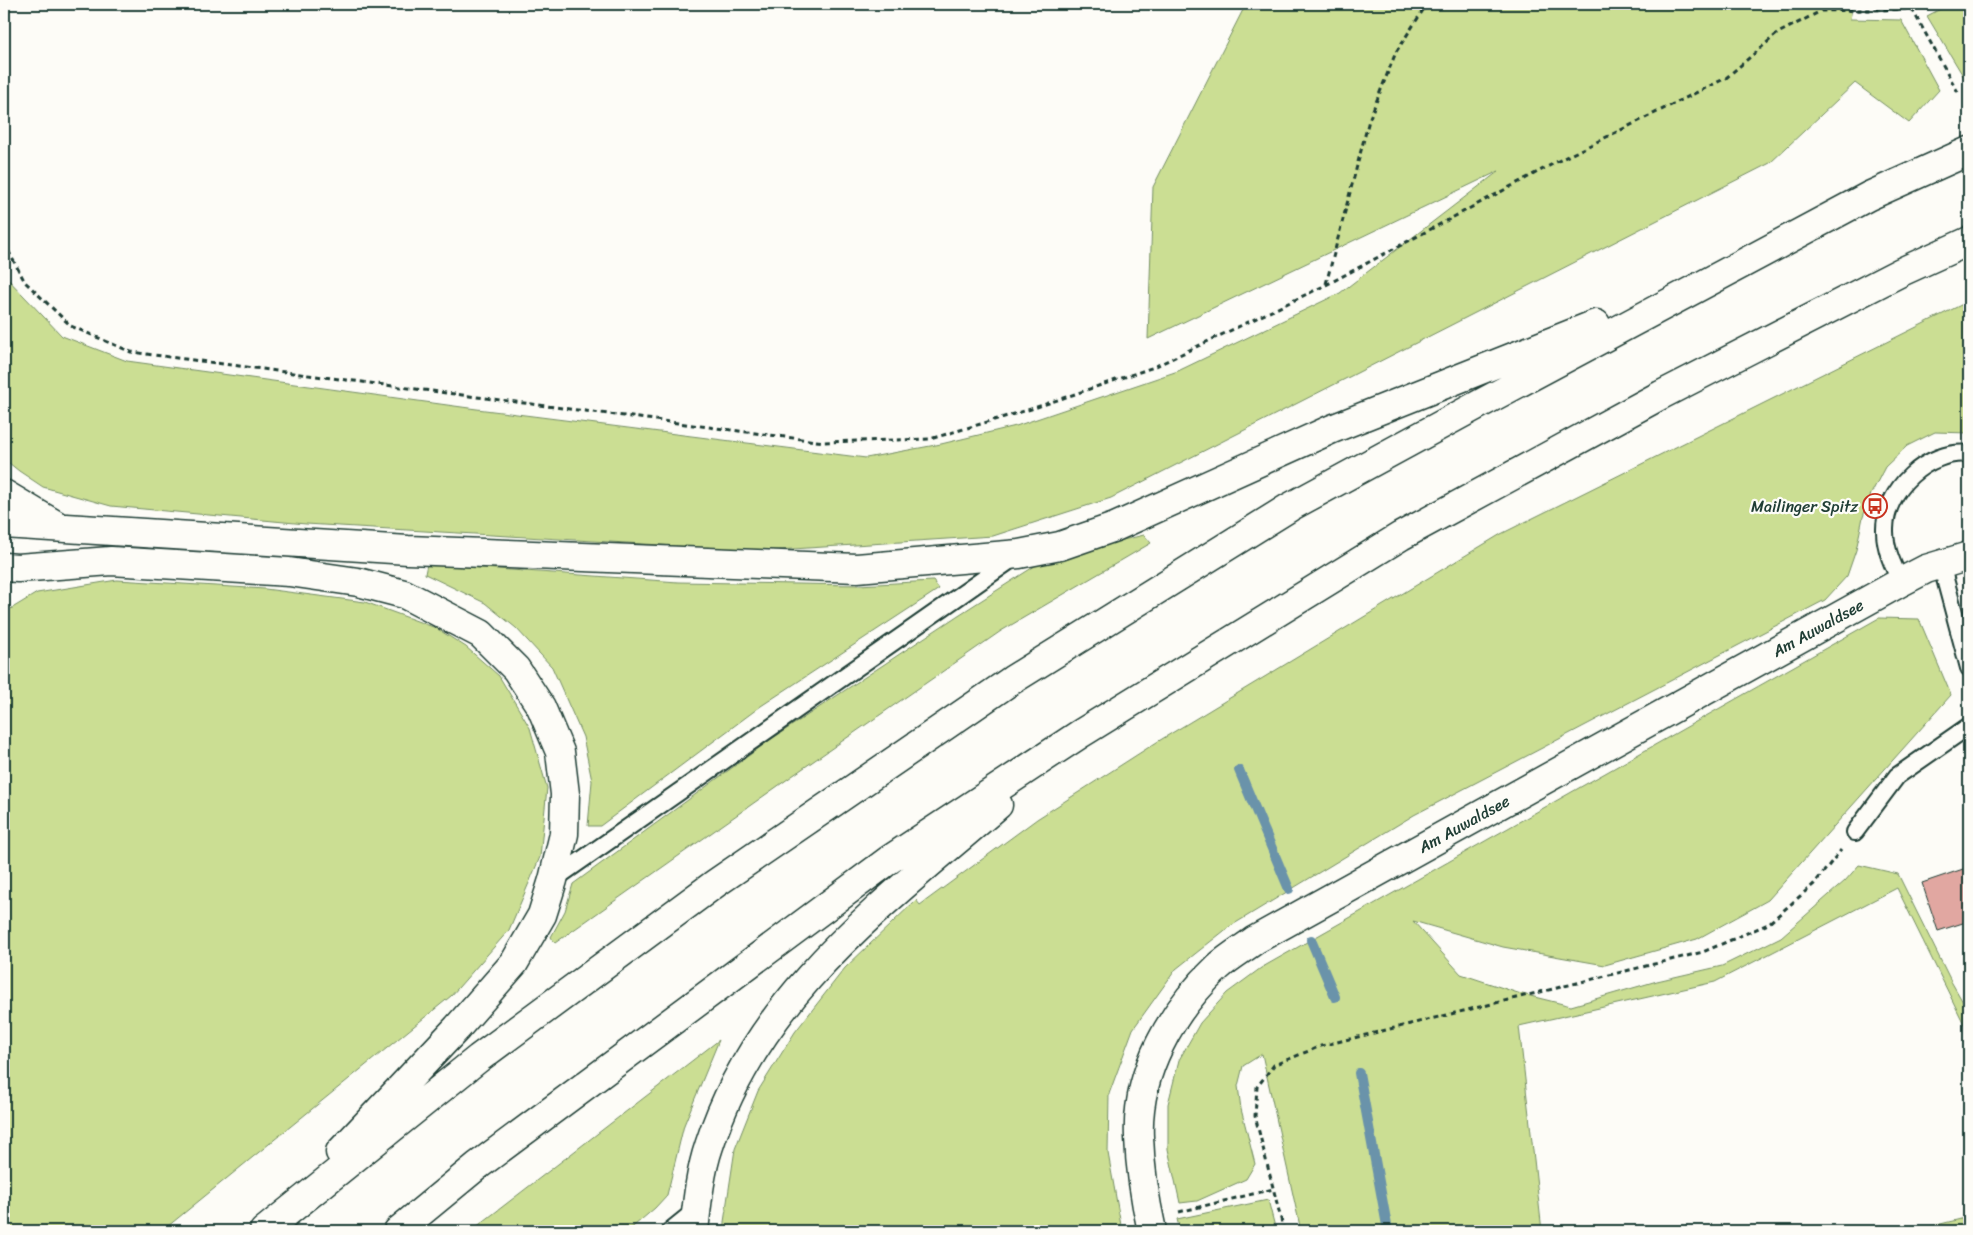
<svg xmlns="http://www.w3.org/2000/svg" width="1973" height="1235" viewBox="0 0 1973 1235" font-family="Sriracha,sans-serif">
  <style>
    .green { fill: #cbde93; stroke: #758e64 }
    .lines { fill: none; stroke-linecap: round; stroke-linejoin: round }
    .stream { stroke: #6b93aa; stroke-width: 10 }
    .building { fill: #e1a7a1; stroke: #1f3d34 }
    .lane-casing { stroke: #1f3d34; stroke-width: 20 }
    .secondary-casing { stroke: #1f3d34; stroke-width: 31 }
    .highway-casing { stroke: #1f3d34; stroke-width: 31 }
    .path { stroke: #1f3d34; stroke-width: 3; stroke-dasharray: 5 4; stroke-linecap: butt }
    .lane { stroke: #fdfcf7; stroke-width: 16 }
    .secondary { stroke: #fdfcf7; stroke-width: 28 }
    .highway { stroke: #fdfcf7; stroke-width: 28 }
    .labels { text-anchor: middle; dominant-baseline: central; stroke-width: 4.5; stroke-linejoin: round; paint-order: stroke }
    .poi-label { font-size: 16px; fill: #1f3d34; stroke: #fdfcf7; text-anchor: end }
    .street-label { font-size: 16px; fill: #1f3d34; stroke: #fdfcf7 }
  </style>
  <rect width="100%" height="100%" fill="#fdfcf7"/>
  <filter id="ink" filterUnits="userSpaceOnUse"><feTurbulence type="fractalNoise" baseFrequency=".02" numOctaves="2"/><feDisplacementMap in="SourceGraphic" scale="10" xChannelSelector="R" yChannelSelector="G"/><feConvolveMatrix kernelMatrix="1 2 1 2 8 2 1 2 1" color-interpolation-filters="sRGB"/></filter>
  <g filter="url(#ink)">
    <path class="green" d="M 1246,4 L 1853,4 L 1850,19 L 1901,20 L 1939,90 L 1909,123 L 1855,83 L 1770,163 L 1111,498 L 993,536 L 762,551 L 306,524 L 111,506 L 43,487 L 19,471 L 4,459 L 4,275 L 62,336 L 127,361 L 469,408 L 866,458 L 941,444 L 1016,426 L 1178,371 L 1340,293 L 1499,171 L 1148,339 L 1153,187 Z
      M 1950,4 L 1969,4 L 1968,84 L 1927,16 Z
      M 1969,301 L 1969,433 L 1935,432 L 1907,446 L 1885,467 L 1871,494 L 1863,517 L 1856,550 L 1847,576 L 1825,600 L 1414,815 L 1229,927 L 1176,969 L 1133,1029 L 1109,1094 L 1108,1153 L 1122,1231 L 724,1231 L 724,1222 L 735,1149 L 758,1091 L 795,1032 L 845,968 L 916,900 L 920,905 L 1037,819 L 1157,742 L 1501,534 Z
      M 1144,535 L 1151,543 L 1001,631 L 802,769 L 555,943 L 551,937 L 565,911 L 573,884 L 770,740 L 957,616 L 1038,564 L 1064,558 L 1093,547 Z
      M 427,564 L 678,582 L 858,585 L 933,581 L 939,589 L 761,706 L 600,826 L 588,826 L 592,781 L 583,737 L 552,667 L 516,628 L 485,603 L 425,574 Z
      M 117,580 L 265,589 L 365,602 L 436,628 L 466,647 L 499,676 L 530,728 L 547,788 L 540,857 L 509,930 L 451,996 L 162,1231 L 4,1231 L 4,613 L 37,593 Z
      M 1879,618 L 1919,619 L 1951,695 L 1768,900 L 1697,939 L 1605,965 L 1503,947 L 1413,921 L 1461,974 L 1518,993 L 1571,1006 L 1657,981 L 1722,966 L 1781,937 L 1845,881 L 1859,865 L 1898,874 L 1952,983 L 1967,1009 L 1969,1008 L 1969,1027 L 1966,1028 L 1897,888 L 1715,982 L 1519,1026 L 1542,1231 L 1301,1231 L 1262,1054 L 1243,1066 L 1238,1086 L 1241,1109 L 1255,1164 L 1246,1179 L 1197,1201 L 1180,1203 L 1168,1149 L 1168,1104 L 1179,1060 L 1200,1023 L 1227,993 L 1261,968 Z
      M 719,1040 L 684,1125 L 667,1195 L 655,1208 L 628,1231 L 471,1231 Z
      M 1268,1200 L 1276,1231 L 1180,1231 L 1177,1219 Z
      M 1969,1217 L 1969,1231 L 1912,1231 Z"/>
    <g class="lines">
      <path class="stream" d="M 1239,770 L 1289,889
        M 1311,940 L 1335,997
        M 1359,1073 L 1388,1231"/>
    </g>
    <path class="building" d="M 1969,867 L 1969,921 L 1938,931 L 1922,883 Z"/>
    <g class="lines">
      <defs>
        <path id="lane" d="M 1941,564 L 1969,668
          M 1901,582 C 1893,566 1885,549 1885,531 C 1884,490 1928,449 1969,454
          M 1855,832 L 1897,776 L 1969,726
          M 553,880 L 1015,557
          M 670,1231 L 696,1210"/>
        <path id="secondary" d="M 1152,1231 C 1145,1200 1140,1169 1139,1137 C 1136,1072 1172,1010 1218,967 C 1229,957 1243,949 1255,940 L 1901,582 L 1926,569 L 1969,556"/>
        <path id="highway" d="M 4,494 L 56,525
          M 4,524 L 408,550 L 857,568 L 1019,554 L 1060,546 L 1115,527 L 1332,429 L 1596,324
          M 4,567 L 18,568 L 111,561 L 289,572 L 358,582 L 404,594 L 481,634 L 516,669 L 541,707 L 560,752 L 565,794 L 564,834 L 553,880 L 542,915 L 514,963 L 457,1028 L 340,1152
          M 264,1231 L 479,1058 L 716,883 L 1012,680 L 1290,507 L 1474,407 L 1869,196 L 1969,151
          M 398,1231 L 477,1166 L 889,860 L 1080,734 L 1401,536 L 1661,395 L 1901,272 L 1969,241
          M 694,1231 C 697,1204 700,1172 709,1146 C 757,995 884,904 998,805"/>
      </defs>
      <use href="#lane" class="lane-casing"/>
      <use href="#secondary" class="secondary-casing"/>
      <use href="#highway" class="highway-casing"/>
      <path class="path" d="M 1912,9 L 1959,94
        M 1912,9 L 1915,4
        M 4,243 L 25,282 L 71,326 L 131,352 L 824,442 L 930,439 L 1031,409 L 1154,367 L 1326,285 L 1564,158 L 1726,78 L 1778,33 L 1821,11 L 1912,9
        M 1326,284 L 1369,120 L 1396,52 L 1427,4
        M 1179,1212 L 1273,1189
        M 1284,1231 L 1255,1116 L 1257,1087 L 1274,1065 L 1321,1046 L 1703,952 L 1768,924 L 1814,884 L 1841,850"/>
      <use href="#lane" class="lane"/>
      <use href="#secondary" class="secondary"/>
      <use href="#highway" class="highway"/>
    </g>
  </g>
  <defs>
    <symbol id="bus-ring" viewBox="-11 -11 22 22"><circle r="9.5" fill="#fdfcf7" stroke="#c8321e" stroke-width="1.5"/><path d="M-5-6H5V4H4V6H2V4H-2V6H-4V4H-5ZM-3.5-4V0h7V-4ZM-3.5 1.2v1.5H-2V1.2ZM2 1.2v1.5H3.5V1.2Z" fill="#c8321e"/></symbol>
  </defs>
  <g fill-rule="evenodd">
    <use href="#bus-ring" x="1861" y="492" width="28" height="28"/>
  </g>
  <g class="labels">
    <g class="poi-label">
      <text x="1858" y="506">Mailinger Spitz</text>
    </g>
    <g class="street-label">
      <text transform="translate(1818 628) rotate(-29)">Am Auwaldsee</text>
      <text transform="translate(1464 824) rotate(-29)">Am Auwaldsee</text>
    </g>
  </g>
  <rect width="1973" height="1235" fill="none" stroke="#fdfcf7" stroke-width="20"/>
  <rect x="10" y="10" width="1953" height="1215" fill="none" stroke="#1f3d34" stroke-width="2" filter="url(#ink)"/>
</svg>
